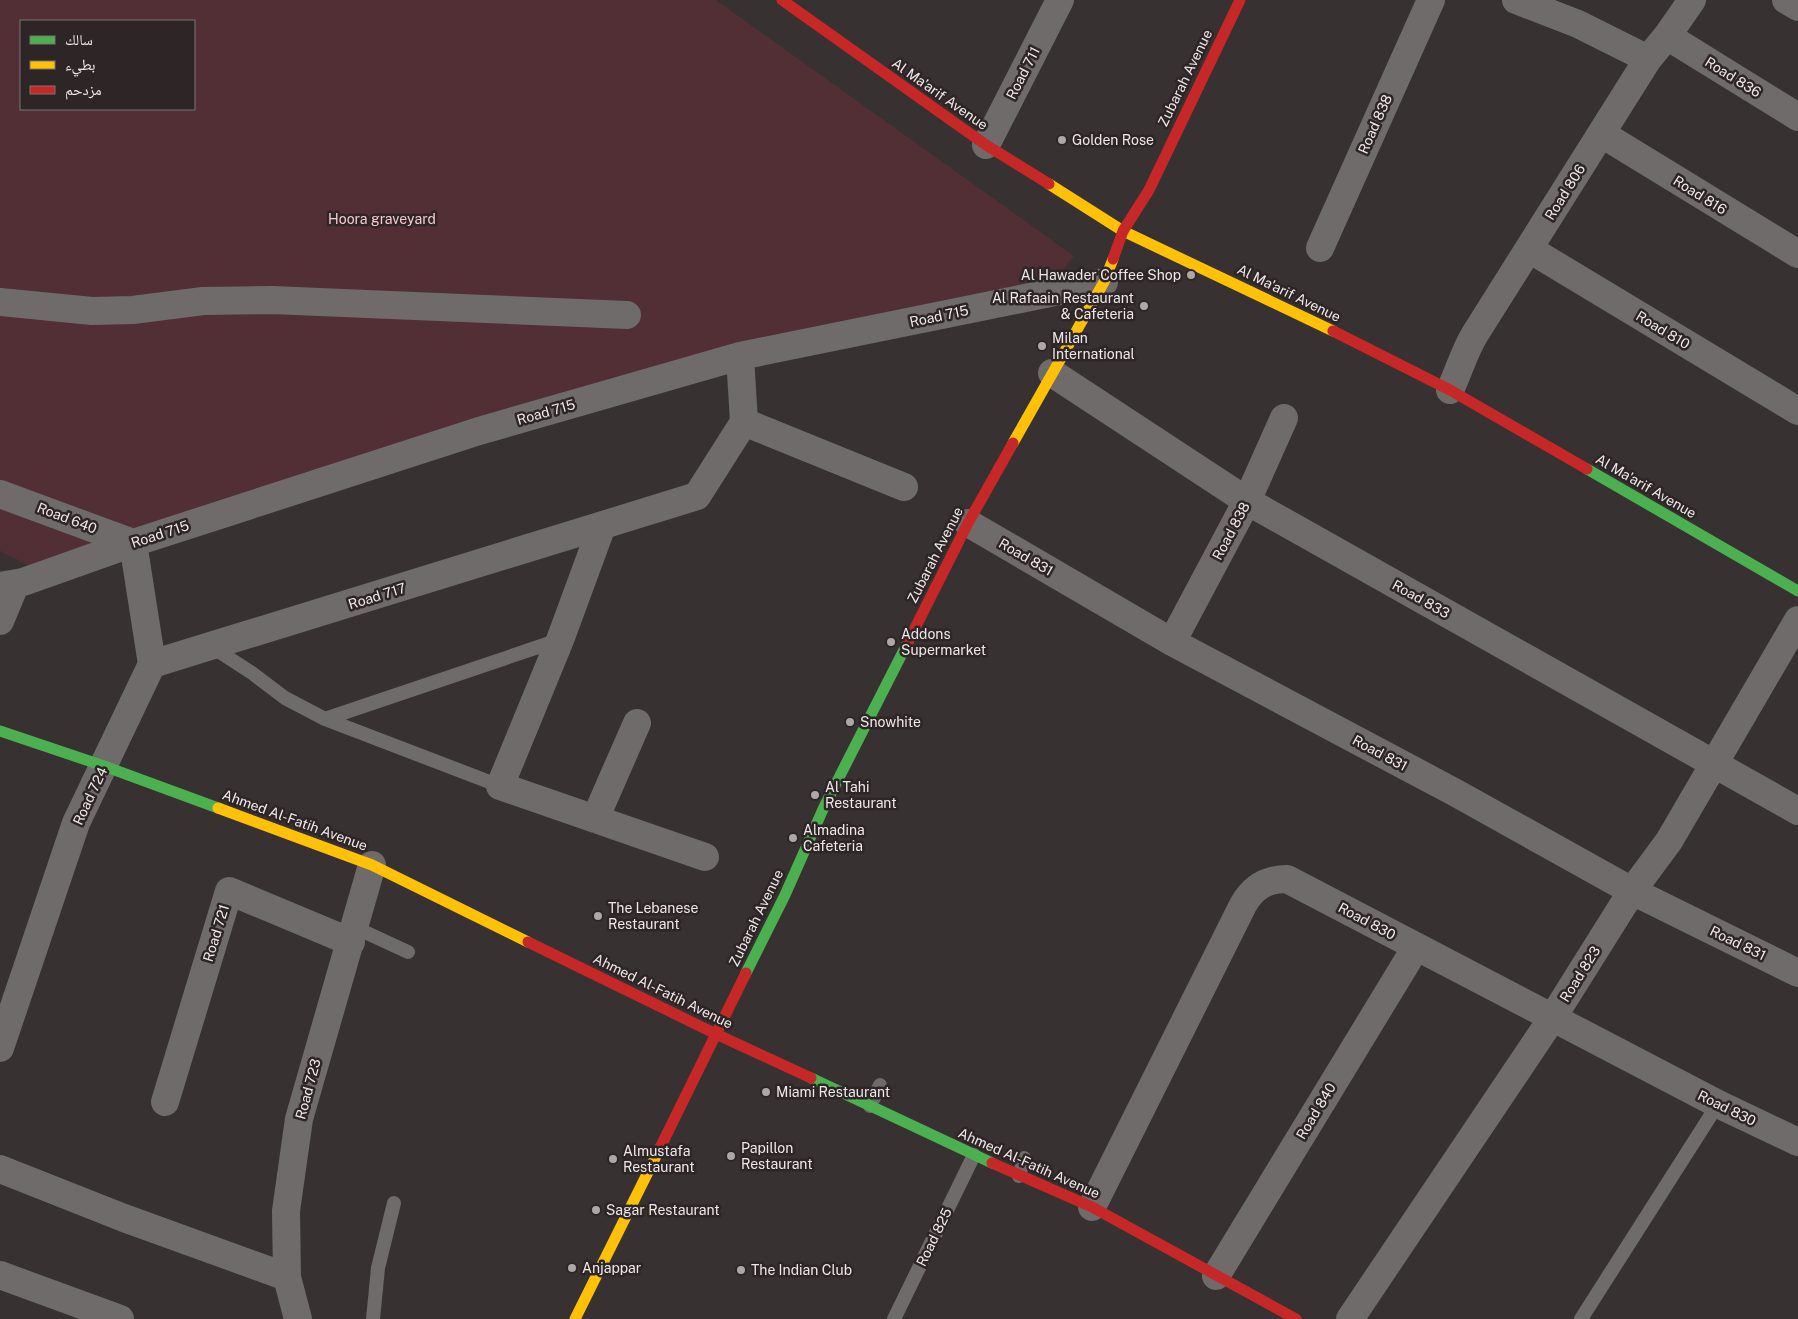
<svg xmlns="http://www.w3.org/2000/svg" width="1798" height="1319" viewBox="0 0 1798 1319" font-family="'Public Sans','Noto Naskh Arabic',sans-serif">
  <style>
    .green { fill: #512f35; fill-rule: evenodd }
    .lines { fill: none; stroke-linecap: round; stroke-linejoin: round }
    .lane { stroke: #6f6b6b; stroke-width: 14 }
    .street { stroke: #6f6b6b; stroke-width: 28 }
    .fast { stroke: #4caf50; stroke-width: 11 }
    .slow { stroke: #ffc107; stroke-width: 11 }
    .jam { stroke: #c62828; stroke-width: 11 }
    .poi-dot { fill: #aea7a8; stroke: #2e2526; stroke-width: 2 }
    .labels { text-anchor: middle; dominant-baseline: central; stroke-width: 5; stroke-linejoin: round; paint-order: stroke }
    .street-label { font-size: 14px; fill: #eee7e8; stroke: #2e2526 }
    .poi-label { font-size: 14px; fill: #eee7e8; stroke: #2e2526; text-anchor: start }
    .park-label { font-size: 14px; fill: #f9c9d0; stroke: #2e2526 }
  </style>
  <rect width="100%" height="100%" fill="#373132"/>
  <path class="green" d="M 0,0 L 716,0 L 1074,256 L 1059,275 L 458,423 L 40,571 L 0,551 ZM 21,21 L 194,21 L 194,109 L 21,109 Z"/>
  <g class="lines">
    <path class="lane" d="M 212,647 L 252,673 L 285,698 L 325,719 L 500,786
      M 325,719 L 559,640
      M 354,927 L 408,952
      M 870,1106 L 880,1085
      M 1019,1176 L 1024,1158
      M 373,1319 L 378,1268 L 394,1203
      M 894,1319 L 974,1155
      M 1581,1319 L 1718,1104"/>
    <path class="street" d="M 1516,0 L 1578,24 L 1648,59
      M 1786,0 L 1798,7
      M 1667,36 L 1798,117
      M 1602,134 L 1798,254
      M 986,145 L 1060,0
      M 1320,248 L 1431,0
      M 1529,249 L 1798,411
      M 0,302 L 92,311 L 133,310 L 203,301 L 272,300 L 627,315
      M 1052,373 L 1247,501 L 1798,811
      M 1450,390 C 1459,371 1464,352 1475,334 L 1648,59 L 1667,36 L 1692,0
      M 744,422 L 904,487
      M 0,494 L 133,543
      M 968,523 L 1172,642 L 1456,793 L 1632,891 L 1798,973
      M 602,526 L 560,640 L 500,786 L 705,857
      M 0,586 L 23,582 L 133,543 L 479,431 L 740,356 L 1104,282
      M 0,621 L 15,585
      M 1172,642 L 1247,501 L 1284,418
      M 152,664 L 697,496 L 744,422 L 740,356
      M 595,819 L 637,723
      M 0,1048 L 76,823 L 152,664 L 133,543
      M 165,1102 L 229,891 L 351,942
      M 0,1169 L 124,1218 L 287,1277
      M 1092,1207 L 1243,905 C 1253,887 1266,879 1287,879 L 1718,1104 L 1798,1142
      M 0,1275 L 120,1319
      M 1216,1276 L 1416,947
      M 298,1319 L 287,1277 L 286,1211 L 299,1119 L 372,865
      M 1350,1319 L 1553,1017 L 1632,891 L 1669,841 L 1798,620"/>
    <path class="fast" d="M 1587,469 L 1798,591
      M 0,731 L 104,766 L 218,808
      M 746,973 L 785,895 L 824,807 L 908,642
      M 811,1078 L 992,1163"/>
    <path class="slow" d="M 1049,184 L 1123,231 L 1333,331
      M 1013,443 L 1104,282 L 1113,259
      M 218,808 L 372,865 L 528,942
      M 575,1319 L 660,1148"/>
    <path class="jam" d="M 782,0 L 986,145 L 1049,184
      M 1113,259 L 1123,231 L 1149,190 L 1240,0
      M 1333,331 L 1450,390 L 1587,469
      M 908,642 L 968,523 L 1013,443
      M 528,942 L 716,1034 L 811,1078
      M 660,1148 L 746,973
      M 992,1163 L 1092,1207 L 1296,1319"/>
  </g>
  <g class="poi-dot">
    <circle cx="1062" cy="140" r="5"/>
    <circle cx="1191" cy="275" r="5"/>
    <circle cx="1144" cy="306" r="5"/>
    <circle cx="1042" cy="346" r="5"/>
    <circle cx="891" cy="642" r="5"/>
    <circle cx="850" cy="722" r="5"/>
    <circle cx="815" cy="795" r="5"/>
    <circle cx="793" cy="838" r="5"/>
    <circle cx="598" cy="916" r="5"/>
    <circle cx="766" cy="1092" r="5"/>
    <circle cx="731" cy="1156" r="5"/>
    <circle cx="613" cy="1159" r="5"/>
    <circle cx="596" cy="1210" r="5"/>
    <circle cx="572" cy="1268" r="5"/>
    <circle cx="741" cy="1270" r="5"/>
  </g>
  <g class="labels">
    <g class="street-label">
      <text transform="translate(1023 73) rotate(-63)">Road 711</text>
      <text transform="translate(1733 77) rotate(32)">Road 836</text>
      <text transform="translate(1185 78) rotate(-64)">Zubarah Avenue</text>
      <text transform="translate(940 94) rotate(35)">Al Ma'arif Avenue</text>
      <text transform="translate(1375 124) rotate(-66)">Road 838</text>
      <text transform="translate(1565 192) rotate(-58)">Road 806</text>
      <text transform="translate(1700 195) rotate(32)">Road 816</text>
      <text transform="translate(1289 293) rotate(26)">Al Ma'arif Avenue</text>
      <text transform="translate(939 316) rotate(-12)">Road 715</text>
      <text transform="translate(1663 330) rotate(31)">Road 810</text>
      <text transform="translate(546 412) rotate(-16)">Road 715</text>
      <text transform="translate(1646 486) rotate(30)">Al Ma'arif Avenue</text>
      <text transform="translate(67 518) rotate(21)">Road 640</text>
      <text transform="translate(1231 531) rotate(-62)">Road 838</text>
      <text transform="translate(160 534) rotate(-18)">Road 715</text>
      <text transform="translate(935 555) rotate(-63)">Zubarah Avenue</text>
      <text transform="translate(1026 557) rotate(30)">Road 831</text>
      <text transform="translate(377 596) rotate(-17)">Road 717</text>
      <text transform="translate(1421 599) rotate(29)">Road 833</text>
      <text transform="translate(1380 753) rotate(28)">Road 831</text>
      <text transform="translate(90 796) rotate(-65)">Road 724</text>
      <text transform="translate(295 820) rotate(20)">Ahmed Al-Fatih Avenue</text>
      <text transform="translate(756 918) rotate(-64)">Zubarah Avenue</text>
      <text transform="translate(1367 921) rotate(28)">Road 830</text>
      <text transform="translate(216 933) rotate(-73)">Road 721</text>
      <text transform="translate(1738 943) rotate(26)">Road 831</text>
      <text transform="translate(1580 974) rotate(-58)">Road 823</text>
      <text transform="translate(663 991) rotate(26)">Ahmed Al-Fatih Avenue</text>
      <text transform="translate(308 1089) rotate(-75)">Road 723</text>
      <text transform="translate(1727 1108) rotate(26)">Road 830</text>
      <text transform="translate(1316 1111) rotate(-59)">Road 840</text>
      <text transform="translate(1029 1163) rotate(24)">Ahmed Al-Fatih Avenue</text>
      <text transform="translate(934 1237) rotate(-64)">Road 825</text>
    </g>
    <g class="poi-label">
      <text x="1072" y="140">Golden Rose</text>
      <text x="1181" y="275" text-anchor="end">Al Hawader Coffee Shop</text>
      <text x="1134" y="298" text-anchor="end">Al Rafaain Restaurant<tspan x="1134" dy="16">&amp; Cafeteria</tspan></text>
      <text x="1052" y="338">Milan<tspan x="1052" dy="16">International</tspan></text>
      <text x="901" y="634">Addons<tspan x="901" dy="16">Supermarket</tspan></text>
      <text x="860" y="722">Snowhite</text>
      <text x="825" y="787">Al Tahi<tspan x="825" dy="16">Restaurant</tspan></text>
      <text x="803" y="830">Almadina<tspan x="803" dy="16">Cafeteria</tspan></text>
      <text x="608" y="908">The Lebanese<tspan x="608" dy="16">Restaurant</tspan></text>
      <text x="776" y="1092">Miami Restaurant</text>
      <text x="741" y="1148">Papillon<tspan x="741" dy="16">Restaurant</tspan></text>
      <text x="623" y="1151">Almustafa<tspan x="623" dy="16">Restaurant</tspan></text>
      <text x="606" y="1210">Sagar Restaurant</text>
      <text x="582" y="1268">Anjappar</text>
      <text x="751" y="1270">The Indian Club</text>
    </g>
    <g class="park-label">
      <text x="382" y="219">Hoora graveyard</text>
    </g>
  </g>
  <rect x="20" y="20" width="175" height="90" fill="#2e2526" stroke="#7b7374"/>
  <rect x="30" y="36" width="25" height="8" fill="#4caf50" stroke="#7b7374"/>
  <text x="65" y="45" font-size="15" fill="#eee7e8">سالك</text>
  <rect x="30" y="61" width="25" height="8" fill="#ffc107" stroke="#7b7374"/>
  <text x="65" y="70" font-size="15" fill="#eee7e8">بطيء</text>
  <rect x="30" y="86" width="25" height="8" fill="#c62828" stroke="#7b7374"/>
  <text x="65" y="95" font-size="15" fill="#eee7e8">مزدحم</text>
</svg>
